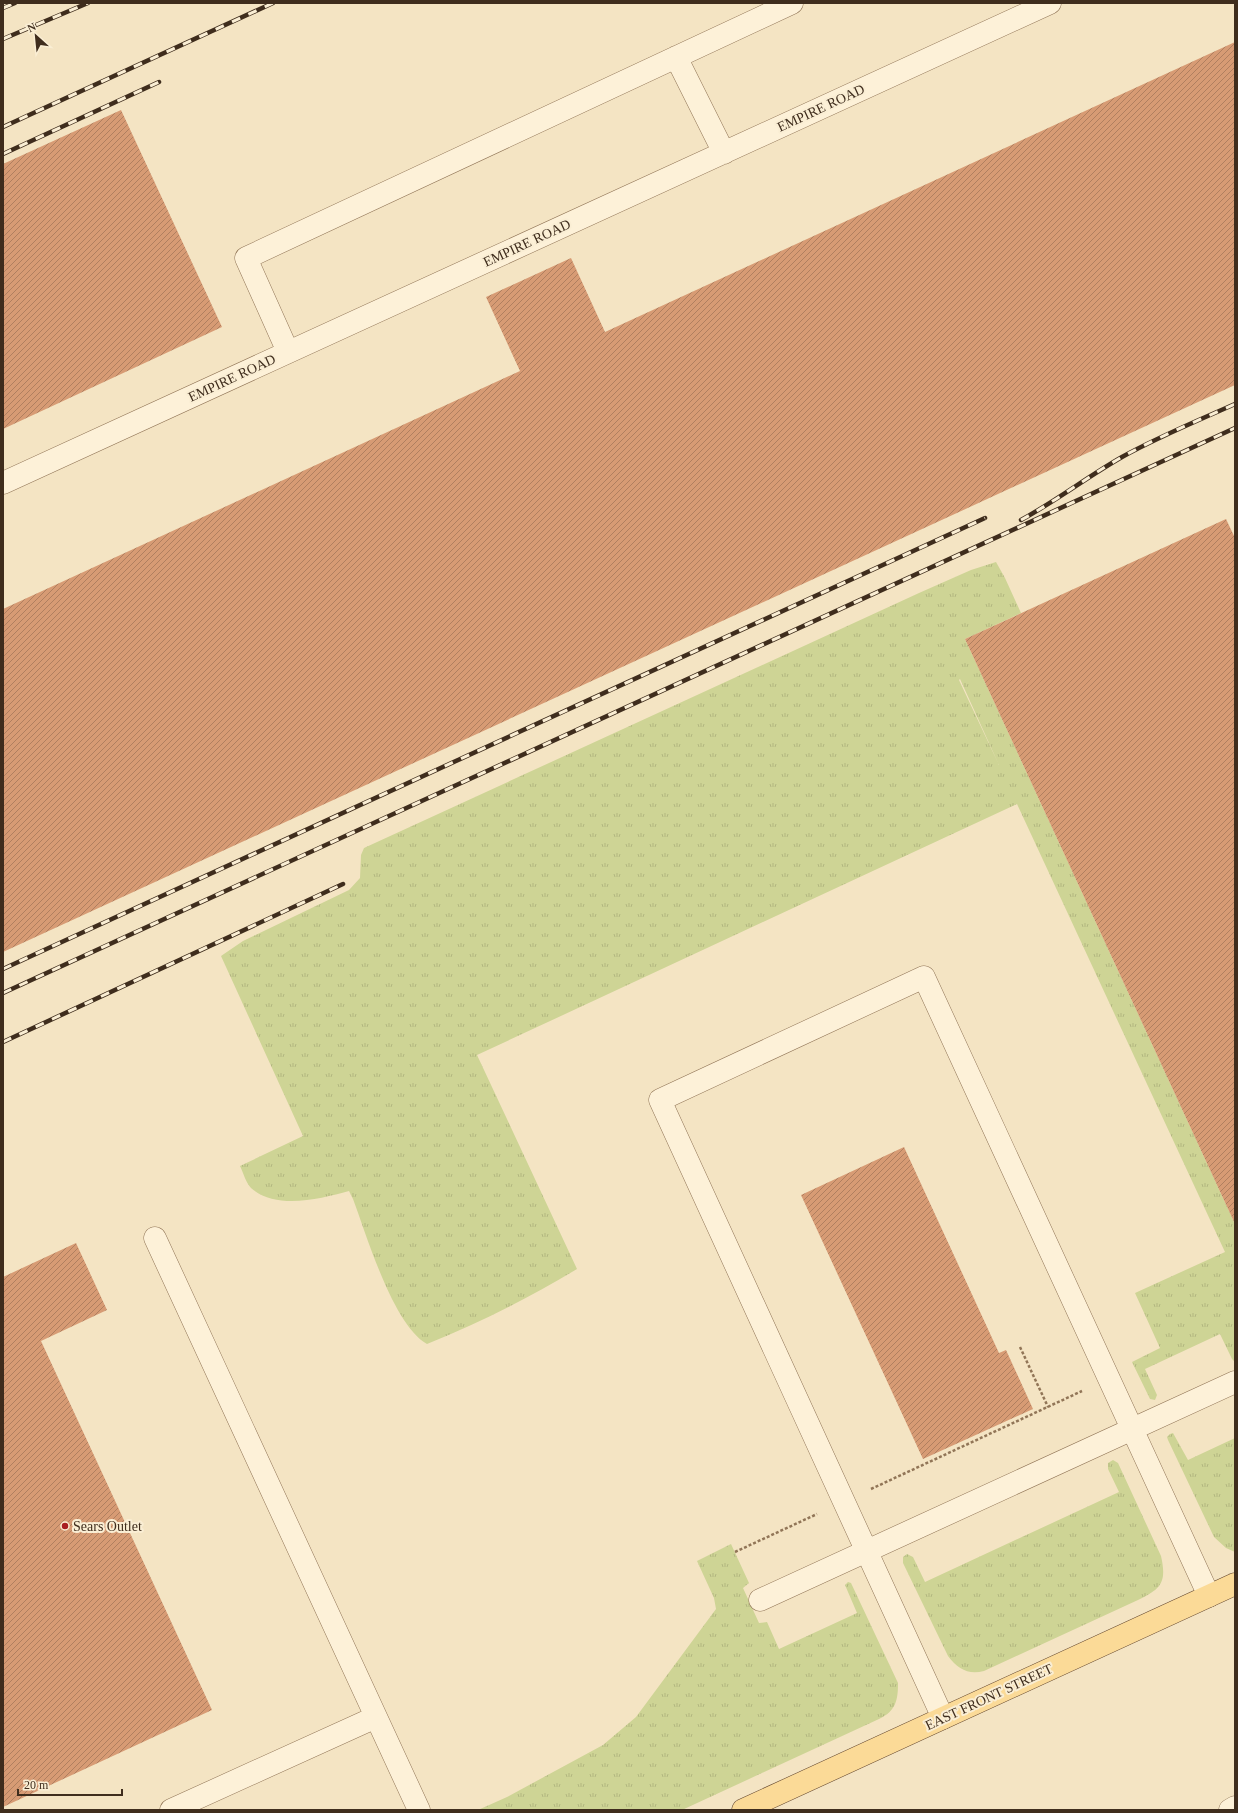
<svg xmlns="http://www.w3.org/2000/svg" width="1238" height="1813" viewBox="0 0 1238 1813" font-family="Georgia,serif">
  <style>
    .grass { fill: url(#grass-tufts); fill-rule: evenodd }
    .building { fill: url(#building-hatch) }
    .lines { fill: none; stroke-linecap: round; stroke-linejoin: round }
    .minor-casing { stroke: #917557; stroke-width: 23 }
    .major-casing { stroke: #5f422b; stroke-width: 23 }
    .path { stroke: #917557; stroke-width: 2.5; stroke-dasharray: 3 2; stroke-linecap: butt }
    .minor { stroke: #fdf1d8; stroke-width: 22 }
    .major { stroke: #fbda97; stroke-width: 22 }
    .rail-casing { stroke: #3f2d1d; stroke-width: 4.5 }
    .rail { stroke: #faeed4; stroke-width: 3; stroke-dasharray: 9; stroke-linecap: butt }
    .poi-dot { fill: #a91e22; stroke: #faeed4; stroke-width: 1.5 }
    .labels { text-anchor: middle; dominant-baseline: central; stroke-width: 4; stroke-linejoin: round; paint-order: stroke }
    .street-label { font-size: 14px; fill: #3f2d1d; stroke: #faeed4 }
    .poi-label { font-size: 14px; fill: #3f2d1d; stroke: #faeed4; text-anchor: start }
  </style>
  <defs>
    <pattern id="grass-tufts" width="24" height="20" patternUnits="userSpaceOnUse"><rect width="24" height="20" fill="#ced495"/><path d="M3 7l-1-3M5 7V3M7 7l1-3M15 17l-1-3M17 17v-4M19 17l1-3" fill="none" stroke="#b2b680"/></pattern>
    <pattern id="building-hatch" width="6" height="6" patternUnits="userSpaceOnUse"><rect width="6" height="6" fill="#d79b74"/><path d="M-1 1l2-2M0 6l6-6M5 7l2-2" fill="none" stroke="#b07f5f"/></pattern>
  </defs>
  <rect width="100%" height="100%" fill="#f4e4c3"/>
  <path class="grass" d="M 996,562 L 1005,578 L 1021,613 L 965,639 L 1235,1224 L 1235,1362 L 1232,1359 L 1220,1334 L 1145,1369 L 1157,1395 L 1155,1400 L 1150,1399 L 1132,1362 L 1160,1348 L 1135,1293 L 1225,1252 L 1017,804 L 477,1055 L 577,1269 C 527,1299 481,1322 427,1344 C 393,1325 367,1236 353,1199 L 349,1191 C 320,1199 276,1210 251,1188 C 246,1183 243,1172 240,1166 L 303,1136 L 221,956 L 243,941 L 349,890 L 360,878 L 361,855 L 364,848 L 919,593 L 971,570 ZM 960,679 L 999,765 L 959,680 Z
    M 1173,1433 L 1188,1460 L 1235,1438 L 1235,1552 L 1226,1548 L 1214,1537 L 1168,1440 L 1167,1437 L 1170,1434 Z
    M 1113,1460 L 1118,1463 L 1161,1556 C 1167,1583 1161,1589 1138,1600 L 984,1671 C 968,1675 958,1669 948,1656 L 903,1563 L 903,1557 L 907,1554 L 913,1557 L 925,1582 L 1119,1492 L 1108,1469 L 1108,1463 Z
    M 731,1544 L 749,1583 L 743,1588 L 759,1623 L 767,1622 L 779,1649 L 857,1613 L 845,1585 L 848,1582 L 851,1583 L 898,1683 C 898,1700 896,1711 879,1719 L 682,1810 L 478,1810 L 507,1797 L 603,1745 L 636,1717 L 716,1609 L 714,1598 L 697,1561 Z"/>
  <path class="building" d="M 1235,42 L 1235,385 L 3,952 L 3,609 L 520,371 L 486,297 L 571,258 L 605,332 Z
    M 121,110 L 222,327 L 3,429 L 3,164 Z
    M 1226,519 L 1235,538 L 1235,1224 L 965,639 Z
    M 904,1147 L 999,1353 L 1006,1350 L 1033,1409 L 923,1459 L 801,1195 Z
    M 76,1243 L 107,1310 L 41,1341 L 212,1710 L 3,1807 L 3,1277 Z"/>
  <g class="lines">
    <defs>
      <path id="minor" d="M 676,57 L 724,153
        M 288,352 L 246,258 L 792,3
        M 3,483 L 1050,3
        M 155,1238 L 419,1810
        M 760,1600 L 1235,1382
        M 943,1718 L 660,1100 L 924,977 L 1209,1596
        M 171,1810 L 376,1717
        M 1230,1810 L 1235,1807"/>
      <path id="major" d="M 743,1810 L 1235,1584"/>
    </defs>
    <use href="#minor" class="minor-casing"/>
    <use href="#major" class="major-casing"/>
    <path class="path" d="M 1020,1347 L 1048,1407
      M 871,1489 L 1082,1391
      M 735,1552 L 817,1514"/>
    <use href="#minor" class="minor"/>
    <use href="#major" class="major"/>
    <defs>
      <path id="rail" d="M 3,8 L 15,3
        M 3,39 L 88,3
        M 3,127 L 273,3
        M 3,154 L 159,82
        M 1021,520 C 1056,501 1087,477 1122,457 C 1158,437 1197,421 1235,404
        M 3,969 L 985,518
        M 3,993 L 1235,428
        M 3,1042 L 343,884"/>
    </defs>
    <use href="#rail" class="rail-casing"/>
    <use href="#rail" class="rail"/>
  </g>
  <circle class="poi-dot" cx="65" cy="1526" r="4"/>
  <g class="labels">
    <g class="street-label">
      <text transform="translate(821 108) rotate(-25)">EMPIRE ROAD</text>
      <text transform="translate(527 243) rotate(-25)">EMPIRE ROAD</text>
      <text transform="translate(232 378) rotate(-25)">EMPIRE ROAD</text>
      <text transform="translate(989 1697) rotate(-25)">EAST FRONT STREET</text>
    </g>
    <g class="poi-label">
      <text x="73" y="1526">Sears Outlet</text>
    </g>
  </g>
  <rect width="1238" height="1813" fill="none" stroke="#3f2d1d" stroke-width="8"/>
  <g transform="translate(36 36) rotate(333)" stroke="#faeed4" stroke-width="3" paint-order="stroke">
  <path d="M0-3L7 15L0 10L-7 15Z" fill="#3f2d1d"/>
  <text y="-6" font-size="11" font-weight="bold" text-anchor="middle" fill="#3f2d1d">N</text>
  </g>
  <path d="M18 1789v6h104v-6" fill="none" stroke="#3f2d1d" stroke-width="2"/>
  <text x="24" y="1789" font-size="12" fill="#3f2d1d" stroke="#faeed4" stroke-width="3" paint-order="stroke">20 m</text>
</svg>
